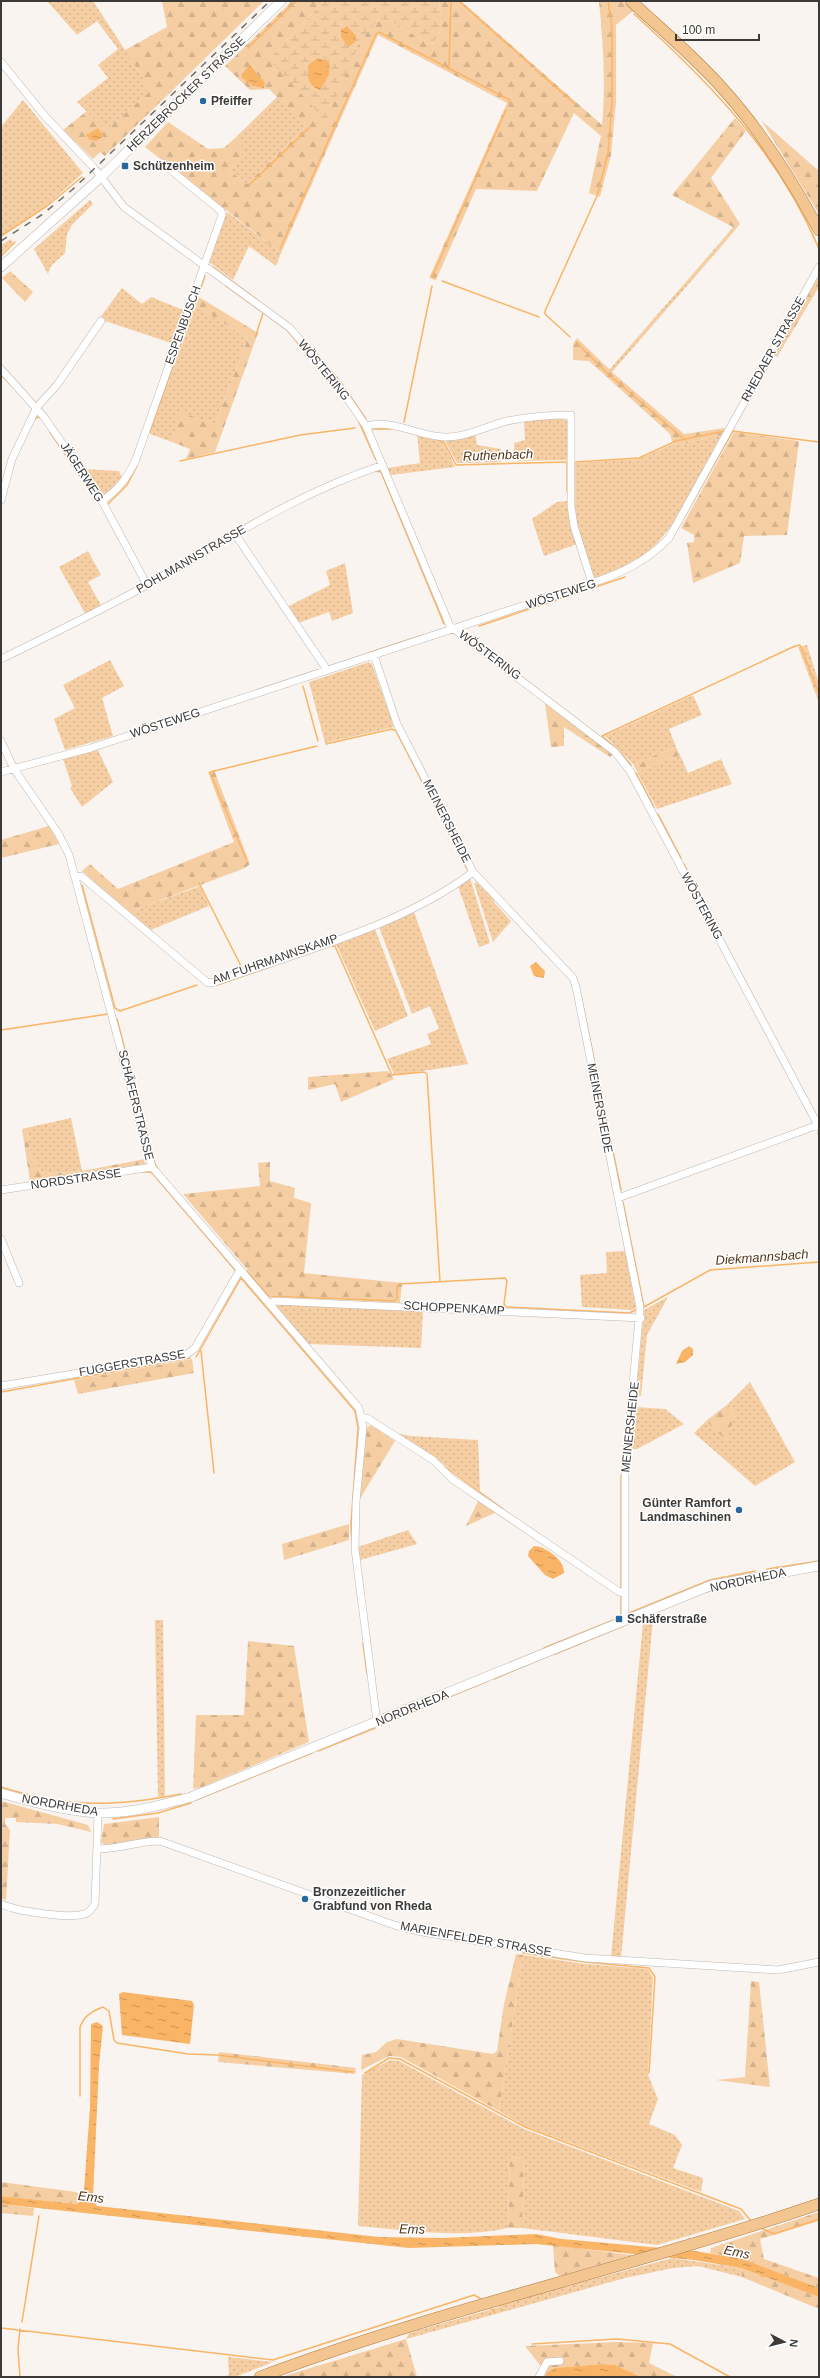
<svg xmlns="http://www.w3.org/2000/svg" width="820" height="2378" viewBox="0 0 820 2378" font-family="Arial,sans-serif">
  <style>
    .grass { fill: url(#grass-dots) }
    .forest { fill: url(#forest-firs) }
    .wetland { fill: url(#wetland-marsh) }
    .water { fill: url(#water-ripples) }
    .lines { fill: none; stroke-linecap: round; stroke-linejoin: round }
    .stream { stroke: #fab466; stroke-width: 1.5 }
    .street-casing { stroke: #bcb7b3; stroke-width: 8 }
    .secondary-casing { stroke: #bcb7b3; stroke-width: 10 }
    .primary-casing { stroke: #ae7c42; stroke-width: 12 }
    .street { stroke: #fff; stroke-width: 7 }
    .secondary { stroke: #fff; stroke-width: 9 }
    .primary { stroke: #f3c591; stroke-width: 11 }
    .rail { stroke: #706d6a; stroke-width: 1.5; stroke-dasharray: 7 7; stroke-linecap: butt }
    .poi-dot { fill: #28689e; stroke: #fff; stroke-width: 1.5 }
    .labels { text-anchor: middle; dominant-baseline: central; stroke-width: 3; stroke-linejoin: round; paint-order: stroke }
    .street-label { font-size: 12px; fill: #3c3a38; stroke: #fff }
    .poi-label { font-size: 12px; font-weight: bold; fill: #3c3a38; stroke: #fff; text-anchor: start }
    .water-label { font-size: 13px; font-style: italic; fill: #513514; stroke: #fff }
  </style>
  <defs>
    <pattern id="grass-dots" width="8" height="8" patternUnits="userSpaceOnUse"><rect width="8" height="8" fill="#f6cea4"/><path d="M2 2h.1M6 6h.1" fill="none" stroke="#d4b28e" stroke-width="1.8" stroke-linecap="round"/></pattern>
    <pattern id="forest-firs" width="22" height="20" patternUnits="userSpaceOnUse"><rect width="22" height="20" fill="#f6cea4"/><path d="M5 1l3.5 6h-7zM16 11l3.5 6h-7z" fill="#d4b28e"/></pattern>
    <pattern id="wetland-marsh" width="20" height="14" patternUnits="userSpaceOnUse"><rect width="20" height="14" fill="#f6cea4"/><path d="M1 5h8M5 5V1M11 12h8M15 12V8" fill="none" stroke="#d4b28e"/></pattern>
    <pattern id="water-ripples" width="26" height="14" patternUnits="userSpaceOnUse"><rect width="26" height="14" fill="#fab466"/><path d="M2 4q2-2 4 0t4 0M15 11q2-2 4 0t4 0" fill="none" stroke="#cc9355"/></pattern>
  </defs>
  <rect width="100%" height="100%" fill="#f9f4ef"/>
  <path class="grass" d="M 47,1 L 93,1 L 144,79 L 142,81 L 148,93 L 106,130 L 77,102 L 108,78 L 98,65 L 118,49 L 97,21 L 77,35 Z
    M 278,96 L 306,126 L 247,184 L 230,171 L 244,151 L 236,137 Z
    M 23,100 L 83,173 L 47,205 L 1,236 L 1,127 Z
    M 90,200 L 93,204 L 72,225 L 67,234 L 65,253 L 51,266 L 48,274 L 34,249 Z
    M 227,212 L 281,253 L 276,266 L 249,246 L 233,280 L 209,262 Z
    M 11,239 L 13,243 L 1,254 L 1,245 Z
    M 718,245 L 720,248 L 612,372 L 609,370 Z
    M 122,288 L 142,304 L 151,297 L 186,311 L 174,344 L 99,319 Z
    M 196,306 L 248,338 L 215,424 L 180,413 L 172,442 L 150,434 Z
    M 562,418 L 567,421 L 568,460 L 515,461 L 514,443 L 525,440 L 524,421 Z
    M 475,432 L 477,445 L 501,449 L 501,462 L 457,463 L 444,439 Z
    M 417,434 L 444,443 L 455,467 L 390,475 L 387,468 L 420,463 Z
    M 721,435 C 701,472 681,522 650,550 C 635,564 616,571 596,578 L 592,577 L 577,526 L 574,506 L 574,463 L 639,459 L 673,444 L 679,445 Z
    M 83,469 L 119,471 L 123,479 L 113,490 L 102,497 Z
    M 568,501 L 577,544 L 544,556 L 532,519 L 557,502 Z
    M 88,551 L 101,575 L 88,582 L 102,607 L 86,615 L 59,567 Z
    M 345,563 L 353,613 L 332,621 L 329,612 L 298,623 L 287,607 L 330,585 L 326,571 Z
    M 807,645 L 819,683 L 819,703 L 798,647 Z
    M 110,660 L 124,686 L 102,698 L 113,736 L 65,750 L 54,719 L 75,708 L 63,685 Z
    M 369,662 L 372,664 L 394,727 L 325,743 L 309,682 Z
    M 693,695 L 702,715 L 669,729 L 676,747 L 633,764 L 605,736 Z
    M 98,750 L 113,782 L 82,807 L 70,788 L 72,786 L 63,759 Z
    M 680,755 L 688,773 L 721,759 L 732,784 L 657,809 L 637,772 Z
    M 470,878 L 490,943 L 479,947 L 458,886 Z
    M 474,883 L 477,883 L 511,921 L 493,942 Z
    M 200,886 L 209,906 L 148,931 L 131,915 L 137,909 Z
    M 414,912 L 468,1064 L 397,1075 L 394,1074 L 387,1059 L 431,1044 L 427,1034 L 439,1029 L 430,1006 L 412,1014 L 379,927 Z
    M 375,929 L 408,1016 L 375,1031 L 336,944 Z
    M 71,1118 L 82,1171 L 43,1174 L 31,1157 L 26,1128 Z
    M 625,1251 L 636,1308 L 632,1310 L 582,1307 L 580,1275 L 607,1273 L 606,1252 Z
    M 668,1297 L 647,1335 L 641,1396 L 636,1396 L 644,1310 Z
    M 279,1303 L 423,1311 L 421,1348 L 308,1344 L 276,1308 Z
    M 750,1382 L 795,1462 L 755,1486 L 694,1433 L 706,1421 L 727,1440 L 735,1415 L 728,1404 Z
    M 636,1407 L 665,1409 L 684,1424 L 637,1449 L 631,1449 Z
    M 395,1433 L 410,1436 L 478,1440 L 480,1491 L 435,1458 Z
    M 408,1530 L 417,1544 L 360,1560 L 358,1547 Z
    M 653,1619 L 621,1958 L 611,1957 L 643,1623 Z
    M 155,1620 L 163,1620 L 165,1796 L 158,1797 Z
    M 523,1955 L 585,1964 L 648,1969 L 653,1978 L 648,2075 L 658,2099 L 649,2124 L 675,2135 L 682,2145 L 673,2168 L 703,2178 L 701,2192 L 525,2126 L 499,2111 Z
    M 390,2060 L 399,2061 L 524,2129 L 739,2211 L 745,2219 L 657,2245 L 522,2228 L 524,2158 L 510,2157 L 508,2228 C 459,2239 408,2230 358,2226 L 362,2075 Z
    M 672,2258 L 741,2268 L 742,2277 L 698,2266 L 673,2268 L 625,2278 L 406,2339 L 409,2333 L 499,2307 L 498,2305 L 509,2302 Z
    M 228,2357 L 273,2362 L 235,2377 L 223,2377 L 229,2375 Z"/>
  <path class="forest" d="M 162,1 L 264,1 L 105,156 L 100,152 L 93,159 L 63,130 L 87,111 L 106,130 L 148,93 L 141,81 L 144,79 L 125,50 L 167,27 Z
    M 292,1 L 324,1 L 269,59 L 361,39 L 379,19 L 390,21 L 432,45 L 442,27 L 439,1 L 461,1 L 602,125 C 606,83 603,43 599,1 L 622,1 L 633,11 L 616,25 L 616,102 L 611,155 L 600,197 L 589,193 L 601,136 L 574,113 L 537,191 L 476,189 L 436,280 L 429,278 L 507,103 L 378,35 L 281,253 L 145,147 L 168,122 L 208,149 L 224,148 L 236,137 L 245,150 L 230,171 L 247,184 L 306,126 L 269,89 L 250,90 L 225,66 Z
    M 735,118 L 746,131 L 711,178 L 740,224 L 720,248 L 718,245 L 733,227 L 672,195 Z
    M 761,120 L 819,171 L 819,214 Z
    M 10,271 L 33,292 L 25,302 L 2,278 Z
    M 819,275 L 819,287 L 777,357 L 774,354 Z
    M 199,297 L 258,333 L 215,452 L 186,459 L 190,449 L 172,442 L 180,412 L 215,424 L 248,338 L 196,306 Z
    M 577,338 L 612,372 L 684,434 L 725,428 L 721,435 L 679,445 L 673,444 L 670,434 L 589,361 L 573,360 L 573,344 Z
    M 734,432 L 799,441 L 787,535 L 744,536 L 740,563 L 693,583 L 687,543 L 694,542 L 694,535 L 681,528 Z
    M 547,702 L 614,753 L 610,757 L 564,727 L 564,746 L 551,747 L 545,704 Z
    M 676,747 L 680,755 L 637,772 L 633,764 Z
    M 214,770 L 250,864 L 245,868 L 137,909 L 131,915 L 82,871 L 90,864 L 118,889 L 234,842 L 208,772 Z
    M 49,826 L 59,844 L 1,858 L 1,840 Z
    M 388,1071 L 394,1079 L 341,1102 L 335,1084 L 308,1090 L 308,1077 Z
    M 26,1128 L 31,1157 L 43,1174 L 82,1171 L 145,1159 L 145,1164 L 30,1181 L 22,1129 Z
    M 270,1162 L 270,1181 L 295,1188 L 294,1198 L 311,1203 L 304,1273 L 402,1283 L 400,1303 L 269,1295 L 183,1194 L 260,1186 L 258,1163 Z
    M 192,1359 L 194,1373 L 78,1394 L 74,1380 Z
    M 728,1404 L 735,1415 L 727,1441 L 706,1421 Z
    M 371,1425 L 395,1441 L 358,1502 L 366,1428 Z
    M 479,1499 L 497,1512 L 466,1526 Z
    M 349,1524 L 349,1540 L 284,1560 L 282,1544 Z
    M 248,1641 L 294,1646 L 309,1742 L 202,1787 L 193,1789 L 196,1715 L 244,1715 Z
    M 1,1801 L 88,1825 L 91,1832 L 58,1824 L 16,1822 L 16,1818 L 5,1818 L 5,1824 L 10,1830 L 6,1900 L 1,1898 Z
    M 159,1817 L 159,1838 L 106,1846 L 101,1842 L 104,1824 Z
    M 516,1954 L 523,1955 L 499,2111 L 401,2057 L 389,2056 L 361,2070 L 362,2055 L 376,2052 L 387,2042 L 397,2039 L 493,2054 L 497,2051 L 504,2004 Z
    M 751,1981 L 759,1982 L 770,2087 L 716,2080 L 745,2077 Z
    M 219,2052 L 356,2068 L 355,2074 L 218,2062 Z
    M 510,2157 L 524,2158 L 522,2228 L 508,2228 Z
    M 1,2182 L 76,2192 L 83,2196 L 77,2204 L 1,2196 Z
    M 1,2204 L 34,2208 L 33,2216 L 1,2213 Z
    M 819,2212 L 819,2221 L 760,2239 L 764,2259 L 819,2278 L 819,2288 L 743,2259 L 710,2253 L 711,2248 Z
    M 553,2245 L 632,2255 L 560,2276 L 555,2272 Z
    M 741,2268 L 819,2297 L 819,2309 L 742,2277 Z
    M 406,2339 L 417,2377 L 281,2377 Z
    M 617,2342 L 653,2343 L 649,2363 L 677,2377 L 641,2377 L 615,2365 L 603,2364 L 554,2368 L 546,2373 L 525,2346 Z"/>
  <path class="wetland" d="M 324,1 L 439,1 L 442,27 L 432,45 L 390,21 L 379,19 L 361,39 L 326,121 L 269,59 Z"/>
  <path class="water" d="M 347,26 L 356,36 L 355,42 L 348,47 L 341,37 L 341,30 Z
    M 319,58 L 329,62 C 331,76 326,80 320,90 C 307,85 307,76 309,64 Z
    M 249,64 L 265,83 L 264,88 L 253,86 L 241,77 Z
    M 98,128 L 104,136 L 96,141 L 89,139 L 86,135 Z
    M 536,962 L 545,971 L 544,978 L 534,976 L 530,966 Z
    M 689,1346 L 693,1349 L 693,1355 L 685,1362 L 676,1364 L 682,1351 Z
    M 534,1546 C 545,1546 565,1560 564,1573 L 553,1579 L 545,1575 L 528,1556 L 529,1551 Z
    M 123,1992 L 192,2001 L 194,2005 L 190,2044 L 122,2035 L 119,1994 Z
    M 97,2022 L 103,2026 L 99,2065 L 93,2197 L 97,2206 L 379,2237 L 443,2238 L 536,2234 L 562,2239 L 695,2251 L 743,2259 L 819,2288 L 819,2297 L 741,2268 L 694,2260 L 536,2244 L 409,2248 L 1,2204 L 1,2196 L 77,2204 L 81,2201 L 84,2190 L 90,2107 L 91,2024 Z
    M 603,2364 L 615,2365 L 641,2377 L 545,2377 L 546,2373 L 554,2368 Z"/>
  <g class="lines">
    <path class="stream" d="M 459,1 L 531,65
      M 634,14 C 709,82 779,153 819,249
      M 248,48 L 296,1
      M 449,68 L 451,1
      M 535,69 L 575,104
      M 249,185 L 309,128
      M 1,236 L 47,206 L 82,177
      M 280,249 L 376,34 L 379,32 L 510,100 L 509,103
      M 1,256 L 15,242
      M 213,267 L 256,299
      M 435,278 L 432,277 L 506,110
      M 442,281 L 539,317
      M 226,286 L 287,330 L 336,389
      M 256,335 L 263,313
      M 570,337 L 545,314 L 545,311 L 597,196 L 608,153 L 612,102 L 612,29 L 608,1
      M 576,342 L 607,373 L 685,440
      M 318,355 L 339,380 L 366,419
      M 1,375 L 14,388
      M 34,420 L 38,417 L 41,418
      M 358,420 L 376,460
      M 404,422 L 432,286
      M 373,429 L 391,429
      M 732,431 L 819,442
      M 50,432 L 88,488
      M 150,432 L 205,276
      M 437,440 L 444,442 L 456,465 L 568,462
      M 180,461 L 300,435 L 355,428
      M 567,462 L 567,492
      M 575,462 L 639,458 L 676,441 L 725,431
      M 375,471 L 381,472 L 444,624
      M 107,505 L 127,485 L 137,466
      M 678,528 L 733,431
      M 479,626 L 625,577
      M 368,653 L 420,636
      M 303,686 L 318,741
      M 326,744 L 392,729 L 396,731 L 467,869
      M 631,765 L 618,750 L 602,736 L 795,646 L 800,645 L 801,647 L 819,694
      M 636,773 L 654,807
      M 658,814 L 681,858
      M 246,859 L 210,772 L 317,746
      M 684,864 L 691,878
      M 475,879 L 494,900
      M 199,883 L 243,970
      M 693,883 L 709,913
      M 82,885 L 115,1008 L 120,1011 L 197,985
      M 332,946 L 335,946 L 392,1075 L 424,1072 L 427,1074 L 440,1282
      M 217,985 L 270,967
      M 580,991 L 621,1190
      M 117,1019 L 155,1164 L 158,1169
      M 1,1030 L 108,1014
      M 818,1133 L 819,1135
      M 143,1172 L 150,1172 L 153,1174 L 235,1270
      M 623,1202 L 644,1307 L 710,1270 L 819,1262
      M 247,1271 L 269,1296 L 394,1301 L 397,1299 L 397,1286 L 399,1284 L 505,1278 L 507,1281 L 504,1304 L 506,1307 L 629,1313 L 638,1309
      M 201,1351 L 214,1473
      M 196,1357 L 241,1278 L 355,1411 L 358,1428 L 351,1524 L 352,1548
      M 1,1392 L 190,1358
      M 444,1466 L 503,1509
      M 767,1569 L 819,1561
      M 621,1590 L 621,1475
      M 707,1592 L 717,1589
      M 629,1613 L 710,1580 L 755,1571
      M 363,1643 L 367,1674
      M 544,1648 L 621,1617 L 621,1597
      M 555,1654 L 623,1626
      M 494,1679 L 531,1663
      M 432,1704 L 488,1681
      M 381,1725 L 423,1708
      M 318,1751 L 375,1728
      M 1,1787 C 67,1808 115,1807 181,1794
      M 196,1800 L 312,1753
      M 113,1819 L 158,1813 L 191,1803
      M 523,1953 L 585,1962 L 649,1968 L 655,1977 L 649,2073
      M 365,2073 L 389,2058 L 400,2059 L 525,2127 L 741,2209 L 751,2221
      M 80,2096 L 80,2027 C 84,2016 92,2011 103,2007 L 109,2011 L 114,2040 L 117,2043 L 188,2054 L 217,2055 L 353,2072
      M 761,2228 L 774,2234 L 819,2219
      M 490,2307 L 495,2313
      M 22,2322 L 39,2216
      M 1,2328 L 273,2360 L 474,2295 L 483,2300
      M 532,2344 L 617,2339 L 670,2344 L 730,2377
      M 20,2377 L 18,2349 L 20,2329"/>
    <defs>
      <path id="street" d="M 1,62 L 44,115 L 95,169 L 124,207 L 290,328 L 336,382 L 366,426 L 450,626 L 615,752 L 630,771 L 819,1127
        M 1,369 L 44,417 L 102,501 L 147,585
        M 366,426 C 394,419 418,436 444,437 C 465,438 487,426 507,421 C 527,417 550,415 571,415 L 571,506 L 574,526 L 592,583
        M 1,500 L 12,459 L 37,407 L 57,385 L 101,321
        M 102,501 C 118,490 126,479 135,462 L 222,215 L 221,211 L 162,163
        M 235,534 L 327,670
        M 374,655 L 397,724 L 473,872 L 573,978 L 576,987 L 640,1307 L 625,1471 L 625,1621
        M 1,659 C 50,635 100,611 147,585 C 225,541 297,493 383,465
        M 1,741 L 14,769 L 58,833 L 69,855 L 152,1167 L 359,1408 L 363,1427 L 356,1502 L 355,1549 L 377,1722
        M 1,772 L 91,748 L 592,583 C 622,573 647,561 669,538 L 819,267
        M 77,877 L 81,876 L 208,983 L 215,982 C 297,953 404,925 473,872
        M 1,1190 L 152,1167
        M 618,1198 L 818,1125
        M 1,1239 L 19,1283
        M 269,1304 L 274,1301 L 641,1318
        M 1,1386 L 186,1355 L 195,1348 L 240,1270
        M 363,1418 L 367,1418 L 433,1460 L 452,1479 L 618,1591 L 625,1594
        M 98,1849 C 119,1849 139,1841 160,1841 L 394,1925 L 422,1932 L 585,1958 L 778,1970 L 819,1962
        M 1,1904 C 17,1911 71,1920 87,1913 C 90,1911 93,1907 95,1904 L 98,1813
        M 539,2377 L 547,2362 L 560,2361"/>
      <path id="secondary" d="M 1,267 L 101,177 L 281,1
        M 1,1793 C 32,1802 65,1811 97,1813 C 129,1814 161,1805 191,1797 L 712,1585 L 819,1566"/>
      <path id="primary" d="M 631,1 C 662,30 695,57 723,89 C 762,132 792,180 819,230
        M 260,2377 C 443,2308 634,2267 819,2204"/>
    </defs>
    <use href="#street" class="street-casing"/>
    <use href="#secondary" class="secondary-casing"/>
    <use href="#primary" class="primary-casing"/>
    <use href="#street" class="street"/>
    <use href="#secondary" class="secondary"/>
    <use href="#primary" class="primary"/>
    <path class="rail" d="M 1,241 L 43,214 L 72,190 L 270,1"/>
  </g>
  <g class="poi-dot">
    <circle cx="203" cy="101" r="4"/>
    <rect x="121" y="162" width="8" height="8" rx="2"/>
    <circle cx="739" cy="1510" r="4"/>
    <rect x="615" y="1615" width="8" height="8" rx="2"/>
    <circle cx="305" cy="1899" r="4"/>
  </g>
  <g class="labels">
    <g class="street-label">
      <text transform="translate(186 94) rotate(-44)">HERZEBROCKER STRASSE</text>
      <text transform="translate(183 325) rotate(-70)">ESPENBUSCH</text>
      <text transform="translate(773 349) rotate(-61)">RHEDAER STRASSE</text>
      <text transform="translate(324 370) rotate(51)">WÖSTERING</text>
      <text transform="translate(82 472) rotate(57)">JÄGERWEG</text>
      <text transform="translate(191 559) rotate(-30)">POHLMANNSTRASSE</text>
      <text transform="translate(561 594) rotate(-18)">WÖSTEWEG</text>
      <text transform="translate(490 655) rotate(37)">WÖSTERING</text>
      <text transform="translate(165 723) rotate(-18)">WÖSTEWEG</text>
      <text transform="translate(447 821) rotate(63)">MEINERSHEIDE</text>
      <text transform="translate(702 906) rotate(62)">WÖSTERING</text>
      <text transform="translate(275 959) rotate(-19)">AM FUHRMANNSKAMP</text>
      <text transform="translate(136 1105) rotate(76)">SCHÄFERSTRASSE</text>
      <text transform="translate(600 1108) rotate(79)">MEINERSHEIDE</text>
      <text transform="translate(76 1179) rotate(-8)">NORDSTRASSE</text>
      <text transform="translate(454 1308) rotate(3)">SCHOPPENKAMP</text>
      <text transform="translate(132 1363) rotate(-10)">FUGGERSTRASSE</text>
      <text transform="translate(630 1427) rotate(-84)">MEINERSHEIDE</text>
      <text transform="translate(748 1580) rotate(-12)">NORDRHEDA</text>
      <text transform="translate(412 1708) rotate(-22)">NORDRHEDA</text>
      <text transform="translate(60 1805) rotate(10)">NORDRHEDA</text>
      <text transform="translate(476 1939) rotate(10)">MARIENFELDER STRASSE</text>
    </g>
    <g class="poi-label">
      <text x="211" y="101">Pfeiffer</text>
      <text x="133" y="166">Schützenheim</text>
      <text x="731" y="1503" text-anchor="end">Günter Ramfort<tspan x="731" dy="14">Landmaschinen</tspan></text>
      <text x="627" y="1619">Schäferstraße</text>
      <text x="313" y="1892">Bronzezeitlicher<tspan x="313" dy="14">Grabfund von Rheda</tspan></text>
    </g>
    <g class="water-label">
      <text transform="translate(498 455) rotate(-2)">Ruthenbach</text>
      <text transform="translate(762 1257) rotate(-4)">Diekmannsbach</text>
      <text transform="translate(91 2197) rotate(6)">Ems</text>
      <text transform="translate(412 2229) rotate(1)">Ems</text>
      <text transform="translate(737 2252) rotate(12)">Ems</text>
    </g>
  </g>
  <rect width="820" height="2378" fill="none" stroke="#3c3a38" stroke-width="4"/>
  <g transform="translate(784 2342) rotate(97)" stroke="#ffffff" stroke-width="3" paint-order="stroke">
  <path d="M0-3L7 15L0 10L-7 15Z" fill="#3c3a38"/>
  <text y="-6" font-size="11" font-weight="bold" text-anchor="middle" fill="#3c3a38">N</text>
  </g>
  <path d="M676 34v6h83v-6" fill="none" stroke="#3c3a38" stroke-width="2"/>
  <text x="682" y="34" font-size="12" fill="#3c3a38" stroke="#ffffff" stroke-width="3" paint-order="stroke">100 m</text>
</svg>
